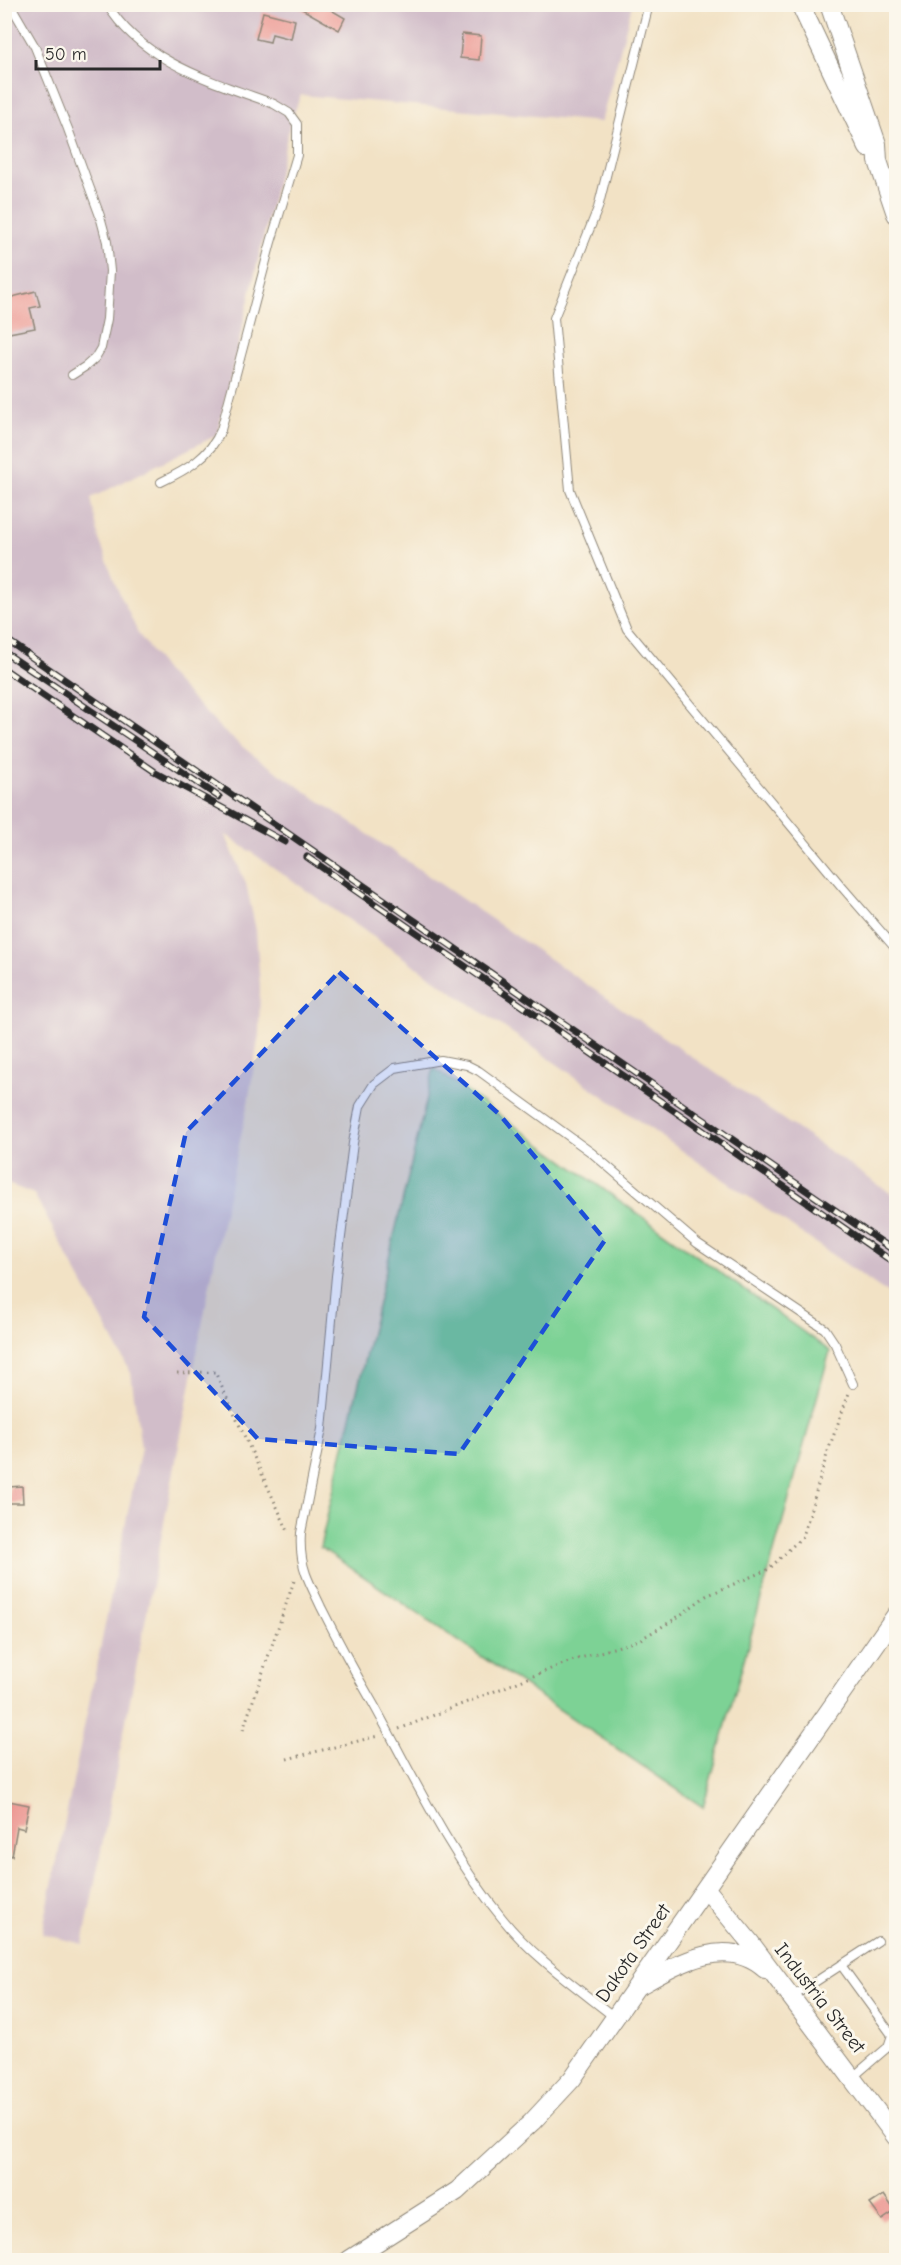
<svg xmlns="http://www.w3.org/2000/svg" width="901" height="2265" viewBox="0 0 901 2265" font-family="'Comic Neue',sans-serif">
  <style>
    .industrial { fill: #d1bdc9 }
    .green { fill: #7dd295; stroke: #547e60; stroke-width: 1.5 }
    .building { fill: #ec9792 }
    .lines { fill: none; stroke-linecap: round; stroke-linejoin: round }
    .service-casing { stroke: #8e8678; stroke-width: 10 }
    .tertiary-casing { stroke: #8e8678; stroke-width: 20 }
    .path { stroke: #8e8678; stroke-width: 3; stroke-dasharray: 1.5 4.5; stroke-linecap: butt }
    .service { stroke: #fff; stroke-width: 8 }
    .tertiary { stroke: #fff; stroke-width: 18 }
    .rail-casing { stroke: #2b2b2b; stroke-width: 7 }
    .rail { stroke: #fbf7ec; stroke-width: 4.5; stroke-dasharray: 14; stroke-linecap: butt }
    .marked { fill: #1d4ed8; fill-opacity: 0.2; stroke: #1d4ed8; stroke-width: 4.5; stroke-dasharray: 12 8; stroke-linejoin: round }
    .labels { text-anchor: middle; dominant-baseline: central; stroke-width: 6; stroke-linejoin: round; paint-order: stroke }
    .street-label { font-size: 20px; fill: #2b2b2b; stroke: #fbf7ec }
  </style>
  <rect width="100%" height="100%" fill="#fbf7ec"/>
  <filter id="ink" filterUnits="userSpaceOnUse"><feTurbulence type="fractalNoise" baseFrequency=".0167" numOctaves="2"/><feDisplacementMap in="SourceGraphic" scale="12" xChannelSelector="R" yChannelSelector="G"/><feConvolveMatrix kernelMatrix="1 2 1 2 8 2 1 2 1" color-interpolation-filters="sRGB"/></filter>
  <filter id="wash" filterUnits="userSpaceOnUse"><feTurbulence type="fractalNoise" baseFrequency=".008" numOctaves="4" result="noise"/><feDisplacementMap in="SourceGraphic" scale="24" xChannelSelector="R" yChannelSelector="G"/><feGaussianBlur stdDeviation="1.35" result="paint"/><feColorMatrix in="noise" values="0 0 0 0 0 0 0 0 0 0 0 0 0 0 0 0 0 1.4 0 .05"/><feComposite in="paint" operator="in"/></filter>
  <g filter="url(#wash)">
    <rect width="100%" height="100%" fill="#f2e2c5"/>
    <path class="industrial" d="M 4,5 L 632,5 L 601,122 L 301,95 L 291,120 L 217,435 L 91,498 L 99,539 L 116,585 L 138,633 L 166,672 L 222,730 L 254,756 L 896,1197 L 896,1299 L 225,834 L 246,884 L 256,930 L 260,986 L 259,1034 L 248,1103 L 219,1237 L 83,1944 L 42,1934 L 141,1448 L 131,1373 L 34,1194 L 5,1183 Z"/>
    <path class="green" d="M 434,1068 L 830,1351 L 703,1807 L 320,1547 Z"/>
    <g id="blocks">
      <path class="building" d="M 293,4 L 321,4 L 345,18 L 339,30 Z
        M 263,12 L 295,20 L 291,39 L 272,34 L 270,42 L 256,39 Z
        M 462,34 L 481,36 L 479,60 L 460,58 Z
        M 36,291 L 40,306 L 30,308 L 35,328 L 4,334 L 4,299 Z
        M 22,1486 L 23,1503 L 9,1503 L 9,1487 Z
        M 4,1800 L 29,1805 L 24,1829 L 17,1827 L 12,1856 L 4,1855 Z
        M 884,2195 L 895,2211 L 882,2220 L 870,2204 Z"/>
    </g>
  </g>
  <g filter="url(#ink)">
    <use href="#blocks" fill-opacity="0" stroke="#8e8678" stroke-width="1.5"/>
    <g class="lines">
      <defs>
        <path id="service" d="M 10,4 L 35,47 L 68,129 L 100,216 L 107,242 L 110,271 L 107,319 L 101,348 L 95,358 L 86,366 L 72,375
          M 107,4 C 141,62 214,82 274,104 L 289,113 L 297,124 L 297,155 L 271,242 L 221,430 C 210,457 186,470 161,482
          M 649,4 L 598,208 L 554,318 L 570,490 L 627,629 L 842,887 L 896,949
          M 841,1965 L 892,2035 L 888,2047 L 853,2077
          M 792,1997 L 878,1941
          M 614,2017 C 575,1986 533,1957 502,1918 C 450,1855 414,1778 375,1707 C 356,1674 338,1641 321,1607 C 316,1596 310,1585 306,1574 C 301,1560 300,1547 301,1533 L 322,1429 L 336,1276 L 353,1143 L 360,1106 L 374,1084 L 395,1068 L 441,1060 L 467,1065 L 479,1071 L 592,1153 L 697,1243 L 825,1329 L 835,1344 L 853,1384"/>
        <path id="tertiary" d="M 800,4 L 868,148
          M 829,4 L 877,144 L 878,161 L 896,214
          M 706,1889 L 749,1941 L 896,2137
          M 642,1984 C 679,1963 727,1935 765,1969
          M 349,2260 L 457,2191 L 532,2122 L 572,2079 L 896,1615"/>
      </defs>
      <use href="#service" class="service-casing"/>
      <use href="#tertiary" class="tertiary-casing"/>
      <path class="path" d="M 177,1373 L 215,1372 L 288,1531
        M 399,1729 L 571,1661 L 639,1640 L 675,1619 L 706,1596 L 769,1569 L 803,1536 L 829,1448 L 849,1393
        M 243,1730 L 295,1578
        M 287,1759 L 378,1736"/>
      <use href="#service" class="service"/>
      <use href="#tertiary" class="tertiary"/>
      <defs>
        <path id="rail" d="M 4,638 L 896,1252
          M 4,652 L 219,797
          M 4,669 L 154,771 L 285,842
          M 307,857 L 896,1264"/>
      </defs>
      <use href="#rail" class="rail-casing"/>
      <use href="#rail" class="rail"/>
    </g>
  </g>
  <path class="marked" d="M 339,972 L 499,1114 L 605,1240 L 459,1454 L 258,1439 L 144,1317 L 186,1132 Z"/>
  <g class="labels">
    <g class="street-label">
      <text transform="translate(633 1953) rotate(-55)">Dakota Street</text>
      <text transform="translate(820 1998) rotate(52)">Industria Street</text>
    </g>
  </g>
  <rect width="901" height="2265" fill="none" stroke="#fbf7ec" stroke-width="24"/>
  <path d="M36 60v9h124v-9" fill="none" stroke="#2b2b2b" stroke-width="3"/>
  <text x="45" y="60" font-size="18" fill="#2b2b2b" stroke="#fbf7ec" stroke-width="4.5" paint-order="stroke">50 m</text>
</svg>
